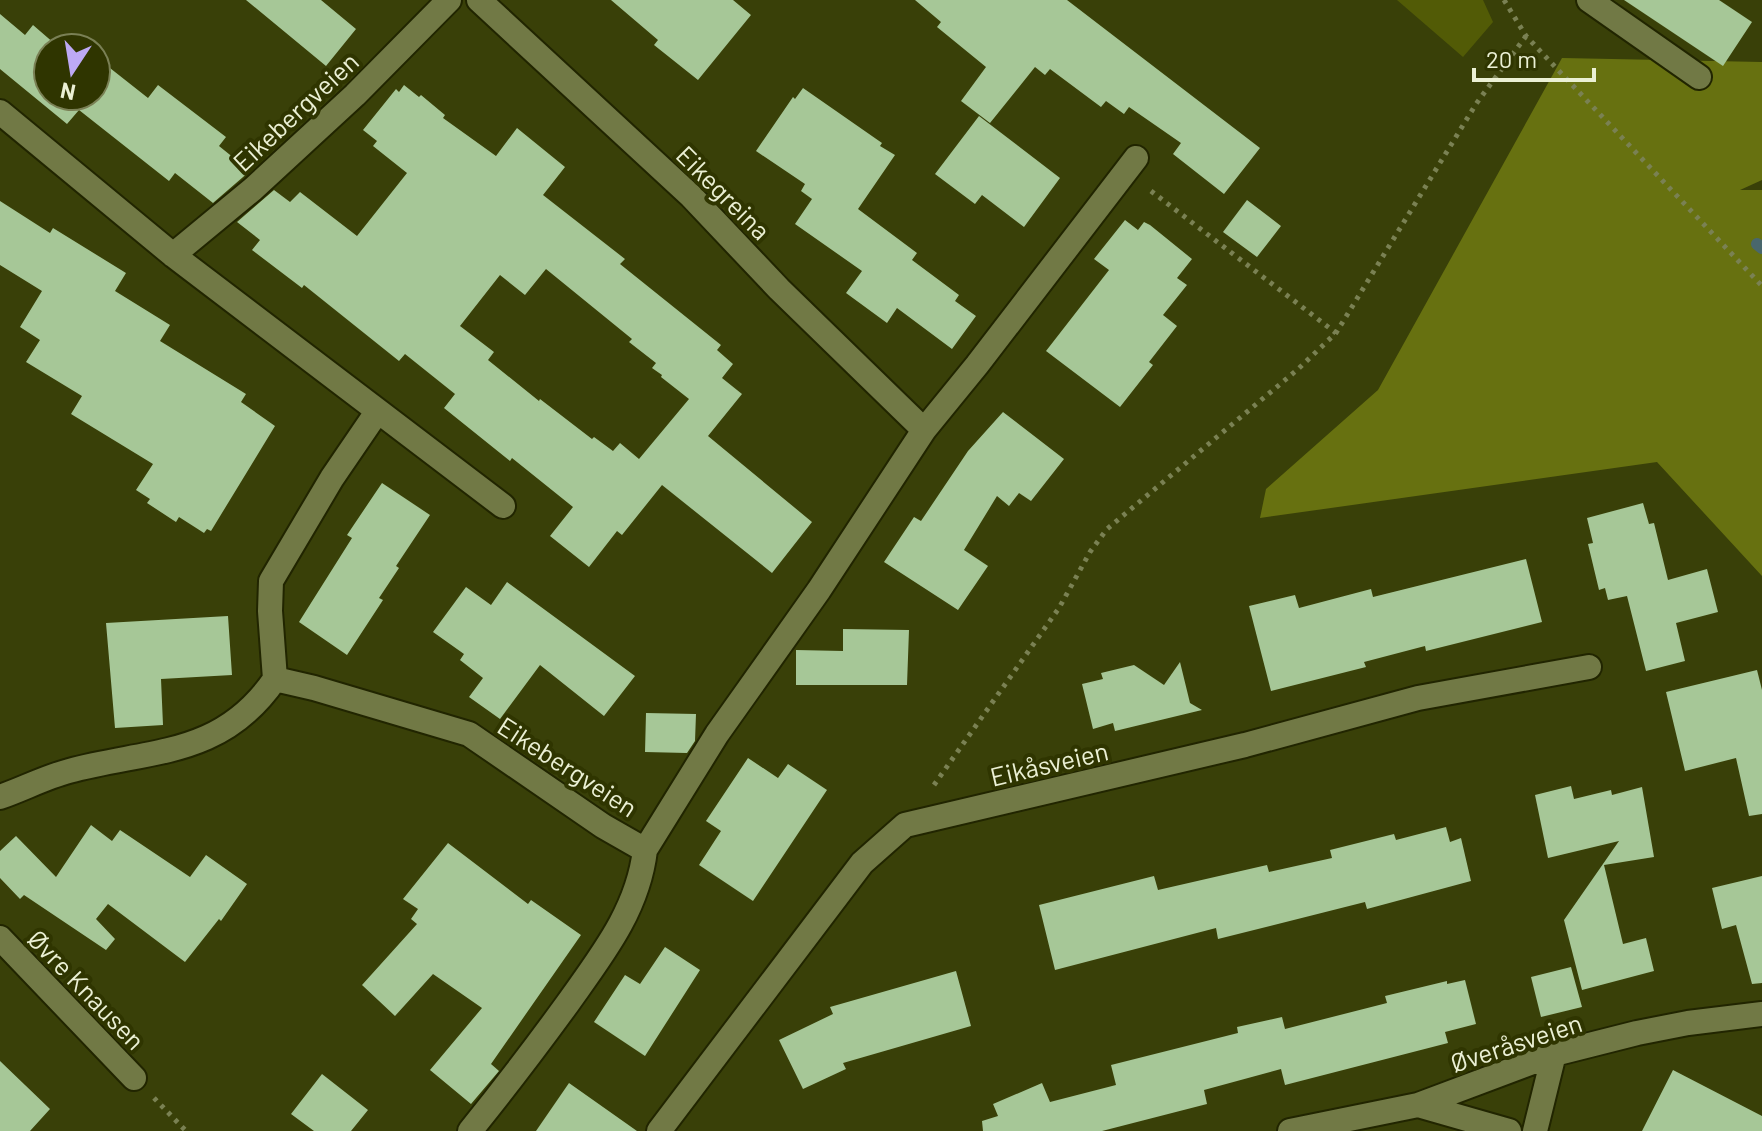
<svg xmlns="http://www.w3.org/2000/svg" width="1762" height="1131" viewBox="0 0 1762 1131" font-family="Barlow,sans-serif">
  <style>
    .green { fill: #525b06 }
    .forest { fill: #677110 }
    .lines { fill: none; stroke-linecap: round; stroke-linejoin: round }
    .stream { stroke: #49676c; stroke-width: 12 }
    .building { fill: #a6c797; fill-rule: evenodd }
    .minor-casing { stroke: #212500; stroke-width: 28 }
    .path { stroke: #7a8153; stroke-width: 5; stroke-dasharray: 4 6; stroke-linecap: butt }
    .minor { stroke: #717945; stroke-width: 24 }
    .labels { text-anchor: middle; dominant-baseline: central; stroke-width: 8; stroke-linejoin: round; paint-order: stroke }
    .street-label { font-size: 26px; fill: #ebf0d4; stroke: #2f3500 }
  </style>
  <rect width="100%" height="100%" fill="#394008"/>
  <path class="green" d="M 1397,0 L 1483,0 L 1493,22 L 1463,57 Z"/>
  <path class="forest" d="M 1562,58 L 1762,62 L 1762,180 L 1740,190 L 1762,190 L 1762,576 L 1657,462 L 1260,518 L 1266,489 L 1378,390 Z"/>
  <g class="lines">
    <path class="stream" d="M 1757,244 L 1762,248"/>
  </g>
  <path class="building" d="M 246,0 L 321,0 L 356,29 L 326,66 Z
    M 611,0 L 733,0 L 751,15 L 698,80 L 654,45 L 658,40 Z
    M 915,0 L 1067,0 L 1260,148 L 1224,194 L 1173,154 L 1181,143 L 1129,107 L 1124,114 L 1106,101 L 1101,107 L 1050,69 L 1045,75 L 1035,67 L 990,123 L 961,101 L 986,67 L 937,27 L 941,22 Z
    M 1624,0 L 1719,0 L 1752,22 L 1723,66 Z
    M 0,14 L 25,35 L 33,25 L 55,44 L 61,37 L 66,41 L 69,37 L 84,48 L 48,48 L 48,96 L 96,96 L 96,57 L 148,98 L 158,85 L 226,137 L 219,146 L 250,171 L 213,203 L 175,173 L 169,181 L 79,110 L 67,124 L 0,69 Z
    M 404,85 L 419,97 L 421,95 L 445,115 L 443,118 L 496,156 L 517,128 L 565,167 L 543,195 L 625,259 L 620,264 L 721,345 L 717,350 L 733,364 L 722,378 L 742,394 L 708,436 L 812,522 L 772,573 L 662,485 L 622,535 L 617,531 L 589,567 L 550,536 L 573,507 L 512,458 L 510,461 L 444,408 L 455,394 L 405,354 L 399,361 L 304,285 L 302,288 L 252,250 L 260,240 L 237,222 L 274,190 L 290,202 L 300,192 L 357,236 L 407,173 L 373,146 L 377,141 L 363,130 L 396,89 L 399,92 ZM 546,269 L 632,339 L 629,342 L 656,363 L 652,368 L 662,375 L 661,377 L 689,399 L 639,459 L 620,443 L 613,451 L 594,437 L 592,439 L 540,399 L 539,401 L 488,360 L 494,352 L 460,326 L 500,275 L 525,295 Z
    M 803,88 L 882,143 L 880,146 L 895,155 L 858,209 L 917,253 L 912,260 L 959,295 L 955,301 L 976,316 L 952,349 L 897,308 L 887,323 L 846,293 L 862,271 L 795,224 L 812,199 L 801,191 L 805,184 L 756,151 L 793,97 L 795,99 Z
    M 979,116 L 1060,178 L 1024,227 L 982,195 L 975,204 L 935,174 Z
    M 1247,200 L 1281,226 L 1257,257 L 1223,232 Z
    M 0,201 L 50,233 L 53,228 L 126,273 L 115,291 L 170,325 L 160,341 L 246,394 L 241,402 L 275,426 L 211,531 L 207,529 L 204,533 L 179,517 L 176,522 L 147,503 L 150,499 L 136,490 L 153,464 L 71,414 L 82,396 L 26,362 L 40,340 L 20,327 L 42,291 L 0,265 Z
    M 1125,220 L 1138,230 L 1144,222 L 1150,225 L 1192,259 L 1177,278 L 1187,285 L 1163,315 L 1177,326 L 1149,362 L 1153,365 L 1120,407 L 1046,351 L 1109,270 L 1094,259 Z
    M 1003,412 L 1064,459 L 1031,501 L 1019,493 L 1009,506 L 997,496 L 964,550 L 988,566 L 958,610 L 884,562 L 914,517 L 921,521 L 968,451 Z
    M 382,483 L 430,515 L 396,566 L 399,568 L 379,598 L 383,600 L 347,655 L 299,622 L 352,538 L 347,535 Z
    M 1643,503 L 1649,524 L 1654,523 L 1668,580 L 1707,569 L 1718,612 L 1676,623 L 1685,661 L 1646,671 L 1627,596 L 1608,600 L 1605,588 L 1599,590 L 1588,544 L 1593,543 L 1587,518 Z
    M 1526,559 L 1542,622 L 1426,651 L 1425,646 L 1364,662 L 1366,667 L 1271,691 L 1249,606 L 1295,595 L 1299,608 L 1371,589 L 1373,597 Z
    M 507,582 L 635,676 L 604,716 L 540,665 L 500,719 L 469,697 L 483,678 L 460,660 L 464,654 L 433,632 L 466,587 L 491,605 Z
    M 228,616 L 232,675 L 161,679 L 163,725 L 115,728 L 106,623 Z
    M 843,629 L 909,630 L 907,685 L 796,685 L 796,650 L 843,651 Z
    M 1180,662 L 1190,703 L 1202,710 L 1115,731 L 1113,723 L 1093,729 L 1082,684 L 1103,679 L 1101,673 L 1134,665 L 1164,685 Z
    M 1757,670 L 1762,690 L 1762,814 L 1749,816 L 1736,758 L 1685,771 L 1666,692 Z
    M 646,713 L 696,714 L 695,741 L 687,753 L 645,752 Z
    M 748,758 L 778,778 L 788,764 L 827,790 L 753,901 L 699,865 L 721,831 L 706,821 Z
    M 1571,786 L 1574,799 L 1611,790 L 1612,795 L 1642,787 L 1654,857 L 1604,865 L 1623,944 L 1646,938 L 1654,971 L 1582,990 L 1564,920 L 1619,841 L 1548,858 L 1535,795 Z
    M 91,825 L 112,841 L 120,830 L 190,877 L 206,855 L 247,884 L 221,921 L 219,919 L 185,962 L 108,904 L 96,919 L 115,939 L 106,950 L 24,895 L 20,899 L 0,878 L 0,851 L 16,836 L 56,877 Z
    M 1446,827 L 1450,842 L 1461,838 L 1471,881 L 1367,909 L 1365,902 L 1218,939 L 1216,928 L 1055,970 L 1039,905 L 1154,876 L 1158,890 L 1267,865 L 1269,872 L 1332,858 L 1330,850 L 1394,834 L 1396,840 Z
    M 448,843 L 528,904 L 531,900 L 581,935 L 491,1064 L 499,1071 L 471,1104 L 430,1070 L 482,1008 L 433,974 L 395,1016 L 362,985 L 417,924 L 411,919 L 418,909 L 403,899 Z
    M 1762,876 L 1762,983 L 1752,984 L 1736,925 L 1722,929 L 1712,888 Z
    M 665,947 L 700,970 L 645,1056 L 594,1022 L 625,975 L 640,984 Z
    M 1571,967 L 1582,1007 L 1541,1017 L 1531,977 Z
    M 956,971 L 971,1026 L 843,1063 L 846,1069 L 803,1089 L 779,1040 L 833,1014 L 830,1007 Z
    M 1465,980 L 1476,1024 L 1445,1032 L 1448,1043 L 1285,1085 L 1281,1069 L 1204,1090 L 1207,1104 L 1102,1131 L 983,1131 L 982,1121 L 998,1116 L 993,1104 L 1042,1083 L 1050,1102 L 1116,1085 L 1111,1065 L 1238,1033 L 1237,1027 L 1282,1017 L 1285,1029 L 1387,1003 L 1385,996 L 1447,981 L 1447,984 Z
    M 0,1061 L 50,1109 L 30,1131 L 0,1131 Z
    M 1673,1070 L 1762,1116 L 1762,1131 L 1642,1131 Z
    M 322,1074 L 368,1110 L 351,1131 L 314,1131 L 291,1114 Z
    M 569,1083 L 637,1131 L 536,1131 Z"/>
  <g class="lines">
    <defs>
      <path id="minor" d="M 479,0 L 691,196 L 779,289 L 924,430
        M 1589,0 L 1699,77
        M 0,112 L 173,255 L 503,506
        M 173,255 L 253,189 L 355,95 L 449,0
        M 377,412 L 332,478 L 271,581 L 270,611 L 275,679 L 314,688 L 469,734 L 603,826 L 645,850 C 638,910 602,955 568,1003 C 536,1047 504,1089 470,1131
        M 0,797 C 23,789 46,777 69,771 C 150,749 221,758 275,679
        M 645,850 L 717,734 L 819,590 L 924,430 L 977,365 L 1136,158
        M 0,938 L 134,1078
        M 1418,1105 L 1509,1131
        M 659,1131 L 862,863 L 905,825 L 1245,745 L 1418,698 L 1589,667
        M 1290,1131 L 1418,1105 L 1554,1054 L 1637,1033 L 1688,1023 L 1762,1014
        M 1535,1131 L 1554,1054"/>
    </defs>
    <use href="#minor" class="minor-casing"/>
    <path class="path" d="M 1504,0 L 1526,36 L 1762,286
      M 1151,191 L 1336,333
      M 934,785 L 1059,608 L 1090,552 L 1107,529 L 1297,370 L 1336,333 L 1476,104 L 1526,36
      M 154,1098 L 186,1131"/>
    <use href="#minor" class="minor"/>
  </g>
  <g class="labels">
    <g class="street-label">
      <text transform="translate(295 111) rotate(-43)">Eikebergveien</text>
      <text transform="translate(724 192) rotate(45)">Eikegreina</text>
      <text transform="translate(1049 763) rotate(-13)">Eikåsveien</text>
      <text transform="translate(568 766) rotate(33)">Eikebergveien</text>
      <text transform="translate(87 989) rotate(46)">Øvre Knausen</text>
      <text transform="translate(1516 1042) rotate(-18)">Øveråsveien</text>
    </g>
  </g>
  <g transform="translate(72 72) rotate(192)"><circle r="38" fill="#2f3500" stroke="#7a8055" stroke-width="2"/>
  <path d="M0-6L14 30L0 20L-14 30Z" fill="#bda9f5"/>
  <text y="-12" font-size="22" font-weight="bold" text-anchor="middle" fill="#ebf0d4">N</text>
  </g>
  <path d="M1474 68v12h120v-12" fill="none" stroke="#ebf0d4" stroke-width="4"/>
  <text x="1486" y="68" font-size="24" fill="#ebf0d4" stroke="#2f3500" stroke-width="6" paint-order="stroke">20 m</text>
</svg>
